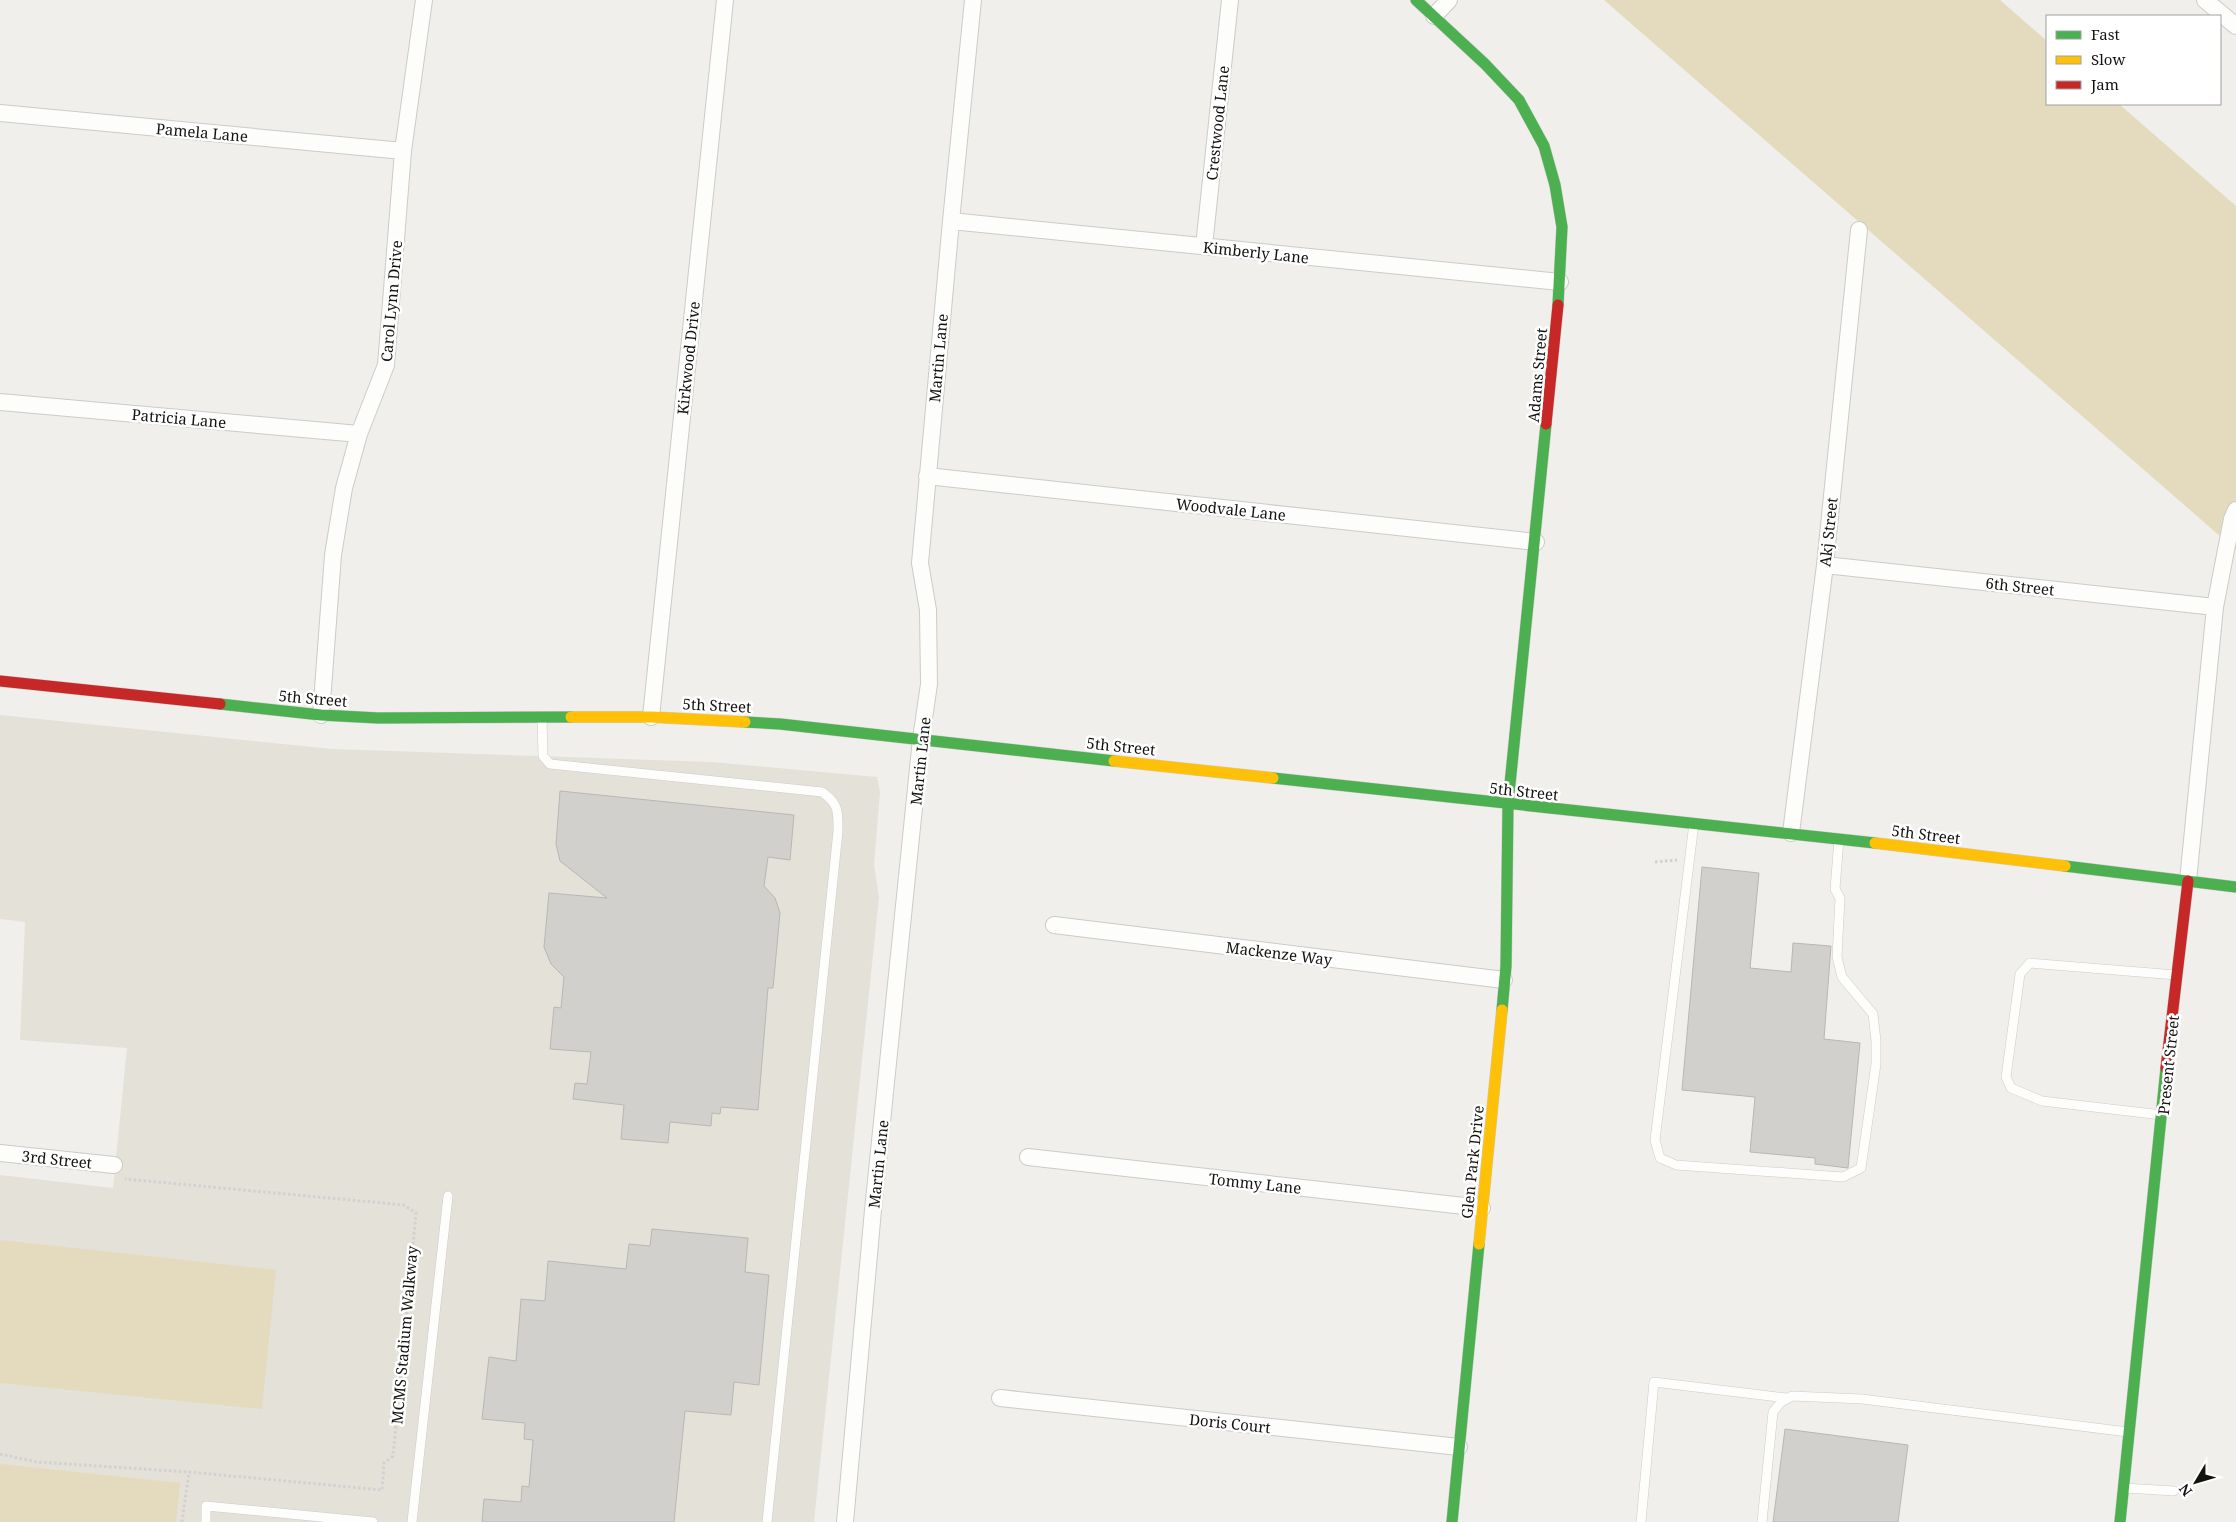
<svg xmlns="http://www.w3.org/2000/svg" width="2236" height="1522" viewBox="0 0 2236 1522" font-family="'Noto Serif',serif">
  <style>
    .built { fill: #e4e1d8 }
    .green { fill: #e4dabd }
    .building { fill: #d2d0cd; stroke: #b8b7b4 }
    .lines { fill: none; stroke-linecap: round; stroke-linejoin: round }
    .lane-casing { stroke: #cdcbc8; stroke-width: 10 }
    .street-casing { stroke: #cdcbc8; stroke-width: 18 }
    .fast-casing { stroke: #cdcbc8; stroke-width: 12 }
    .slow-casing { stroke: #cdcbc8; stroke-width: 12 }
    .jam-casing { stroke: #cdcbc8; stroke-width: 12 }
    .path { stroke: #d2d1d0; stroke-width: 3; stroke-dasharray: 2.5 2.5; stroke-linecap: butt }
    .lane { stroke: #fdfdfc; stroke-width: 9 }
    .street { stroke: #fdfdfc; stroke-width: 16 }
    .fast { stroke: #4caf50; stroke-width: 11 }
    .slow { stroke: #ffc107; stroke-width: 11 }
    .jam { stroke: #c62828; stroke-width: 11 }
    .labels { text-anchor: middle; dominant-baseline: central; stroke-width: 5; stroke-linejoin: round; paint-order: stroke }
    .street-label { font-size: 15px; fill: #12120f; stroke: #fff }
  </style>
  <rect width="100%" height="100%" fill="#f1efeb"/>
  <path class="built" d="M 0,715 L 332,749 L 711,762 L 877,777 L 880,792 L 874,865 L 879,897 L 814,1522 L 0,1522 L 0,1175 L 113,1188 L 127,1048 L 20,1040 L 25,922 L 0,919 Z"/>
  <path class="green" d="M 1604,0 L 2000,0 L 2047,41 L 2047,104 L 2119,104 L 2236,206 L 2236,550 Z
    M 0,1240 L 276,1270 L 262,1409 L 0,1383 Z
    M 0,1464 L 180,1483 L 176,1522 L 0,1522 Z"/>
  <path class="building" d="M 560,791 L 794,815 L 790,860 L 768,857 L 764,886 L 775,898 L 780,913 L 773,988 L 768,988 L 758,1110 L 721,1107 L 720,1114 L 712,1113 L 711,1126 L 670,1122 L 668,1143 L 621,1139 L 624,1105 L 573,1099 L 575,1083 L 587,1084 L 591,1052 L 550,1049 L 554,1007 L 561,1008 L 564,977 L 551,964 L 544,947 L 549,893 L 607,898 L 560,861 L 556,844 Z
    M 1702,867 L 1759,873 L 1750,968 L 1791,972 L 1793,943 L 1831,946 L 1824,1039 L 1860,1043 L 1848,1168 L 1815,1164 L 1815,1158 L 1750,1152 L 1755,1097 L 1682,1090 Z
    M 652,1229 L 748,1238 L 745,1272 L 769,1275 L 759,1385 L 734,1382 L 731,1415 L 685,1411 L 674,1522 L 482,1522 L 484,1499 L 521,1502 L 522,1486 L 529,1487 L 533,1440 L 524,1439 L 525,1423 L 482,1419 L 489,1357 L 516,1361 L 521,1299 L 545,1301 L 548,1261 L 626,1269 L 629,1244 L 650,1246 Z
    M 1785,1429 L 1908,1445 L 1898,1522 L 1773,1522 Z"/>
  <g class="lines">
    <defs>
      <path id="lane" d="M 542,718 L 543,756 L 550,764 L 822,792 C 839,804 838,811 838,831 L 767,1522
        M 1694,823 L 1655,1140 L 1660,1158 L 1676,1165 L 1843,1177 L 1861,1168 L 1876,1064 L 1876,1041 L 1873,1014 L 1842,977 L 1837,957 L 1840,898 L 1835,889 L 1839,839
        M 2162,1115 L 2042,1101 L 2011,1088 L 2006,1077 L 2020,974 L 2030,963 L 2176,975
        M 2124,1488 L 2174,1491
        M 206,1522 L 206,1506 L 373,1522
        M 412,1522 L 448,1196
        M 1641,1522 L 1654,1382 L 1786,1398
        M 1762,1522 L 1773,1412 L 1781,1402 L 1792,1396 L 1862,1399 L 2128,1432"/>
      <path id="street" d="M 2205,0 L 2236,26
        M 1434,16 L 1449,0
        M 0,113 L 403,151
        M 951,221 L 1560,282
        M 1204,246 L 1230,0
        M 0,402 L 359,434
        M 927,476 L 1536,542
        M 1825,565 L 2215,607
        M 321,715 L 333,555 L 344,488 L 359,434 L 386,365 L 403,151 L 424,0
        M 651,717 L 725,0
        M 1791,833 L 1825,565 L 1859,230
        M 2188,881 L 2215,607 L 2232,519 L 2236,510
        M 1054,925 L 1504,980
        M 0,1153 L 114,1165
        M 1028,1157 L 1482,1208
        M 1000,1398 L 1459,1447
        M 845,1522 L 873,1210 L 921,739 L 929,684 L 928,610 L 920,563 L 951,221 L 973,0"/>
      <path id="fast" d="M 1416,0 L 1485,64 L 1519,100 L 1544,146 L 1555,185 L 1562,227 L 1558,305
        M 220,704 L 321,715 L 378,718 L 571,717
        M 745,722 L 780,724 L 1114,761
        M 1273,778 L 1875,843
        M 2065,866 L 2236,887
        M 1502,1010 L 1506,966 L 1508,804 L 1546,424
        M 1452,1522 L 1479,1244
        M 2120,1522 L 2166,1068"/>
      <path id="slow" d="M 571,717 L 651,717 L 745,722
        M 1114,761 L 1273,778
        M 1875,843 L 2065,866
        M 1479,1244 L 1502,1010"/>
      <path id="jam" d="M 1546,424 L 1558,305
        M 0,681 L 220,704
        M 2166,1068 L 2188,881"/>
    </defs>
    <use href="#lane" class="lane-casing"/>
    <use href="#street" class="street-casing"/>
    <use href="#fast" class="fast-casing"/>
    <use href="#slow" class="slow-casing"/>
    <use href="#jam" class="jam-casing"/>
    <path class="path" d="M 1655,862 L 1677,860
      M 0,1454 L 37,1462 L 189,1472 L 382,1490 L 384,1463 L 393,1456 L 416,1213 L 404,1205 L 125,1179
      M 182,1522 L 189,1472"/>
    <use href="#lane" class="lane"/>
    <use href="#street" class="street"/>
    <use href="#fast" class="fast"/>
    <use href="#slow" class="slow"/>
    <use href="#jam" class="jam"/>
  </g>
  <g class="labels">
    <g class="street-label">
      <text transform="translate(1217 123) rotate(-84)">Crestwood Lane</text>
      <text transform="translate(202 132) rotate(5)">Pamela Lane</text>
      <text transform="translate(1256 252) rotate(6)">Kimberly Lane</text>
      <text transform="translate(391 301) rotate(-85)">Carol Lynn Drive</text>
      <text transform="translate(688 358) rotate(-84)">Kirkwood Drive</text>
      <text transform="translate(938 358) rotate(-85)">Martin Lane</text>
      <text transform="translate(1537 375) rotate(-85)">Adams Street</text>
      <text transform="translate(179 418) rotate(5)">Patricia Lane</text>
      <text transform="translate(1231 509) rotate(6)">Woodvale Lane</text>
      <text transform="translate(1828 532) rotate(-84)">Akj Street</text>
      <text transform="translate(2020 586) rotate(6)">6th Street</text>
      <text transform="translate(313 698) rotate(5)">5th Street</text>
      <text transform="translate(717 705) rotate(3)">5th Street</text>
      <text transform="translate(1121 746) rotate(6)">5th Street</text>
      <text transform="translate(920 761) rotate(-84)">Martin Lane</text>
      <text transform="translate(1524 791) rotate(6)">5th Street</text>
      <text transform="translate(1926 834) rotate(7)">5th Street</text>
      <text transform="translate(1279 953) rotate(7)">Mackenze Way</text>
      <text transform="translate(2168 1065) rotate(-84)">Present Street</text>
      <text transform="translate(57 1159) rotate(6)">3rd Street</text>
      <text transform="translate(1472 1162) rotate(-84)">Glen Park Drive</text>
      <text transform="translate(878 1164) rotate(-84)">Martin Lane</text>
      <text transform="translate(1255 1183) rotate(6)">Tommy Lane</text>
      <text transform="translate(404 1335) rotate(-85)">MCMS Stadium Walkway</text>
      <text transform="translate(1230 1423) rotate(6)">Doris Court</text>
    </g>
  </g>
  <rect x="2046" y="15" width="175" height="90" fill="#ffffff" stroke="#a0a09f"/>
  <rect x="2056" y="31" width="25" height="8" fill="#4caf50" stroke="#a0a09f"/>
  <text x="2091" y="40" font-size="15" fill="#12120f">Fast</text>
  <rect x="2056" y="56" width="25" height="8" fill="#ffc107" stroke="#a0a09f"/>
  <text x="2091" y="65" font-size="15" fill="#12120f">Slow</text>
  <rect x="2056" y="81" width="25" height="8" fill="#c62828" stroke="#a0a09f"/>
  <text x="2091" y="90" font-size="15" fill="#12120f">Jam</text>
  <g transform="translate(2196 1482) rotate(232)" stroke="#ffffff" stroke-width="4" paint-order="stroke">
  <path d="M0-4L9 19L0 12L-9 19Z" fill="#12120f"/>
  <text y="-8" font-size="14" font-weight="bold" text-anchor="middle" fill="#12120f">N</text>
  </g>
</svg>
